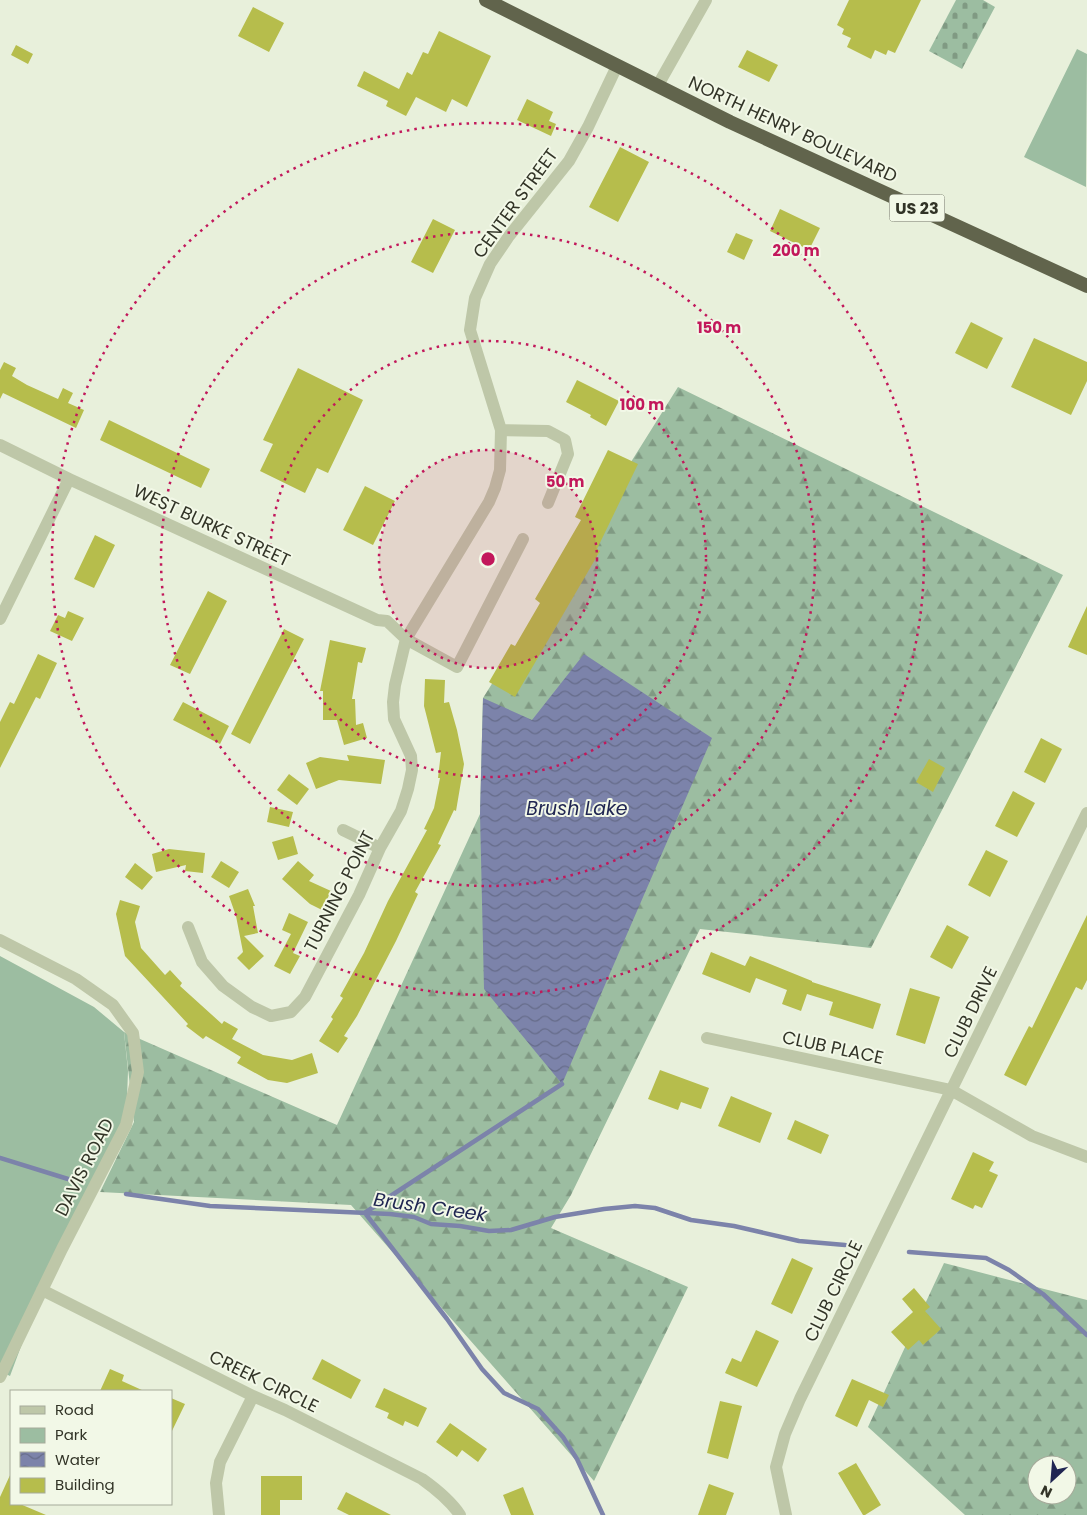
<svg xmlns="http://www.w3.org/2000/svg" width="1087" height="1515" viewBox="0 0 1087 1515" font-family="Poppins,sans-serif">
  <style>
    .green { fill: #9cbda1 }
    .forest { fill: url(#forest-firs); fill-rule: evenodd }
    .cemetery { fill: url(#cemetery-stones) }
    .water { fill: url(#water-waves) }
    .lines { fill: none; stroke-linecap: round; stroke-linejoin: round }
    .stream { stroke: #7c83aa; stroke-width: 4.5 }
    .building { fill: #b6bd4c }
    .minor { stroke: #bec7a8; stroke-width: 12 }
    .trunk { stroke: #61644c; stroke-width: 14 }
    .ring { fill: none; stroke: #c2185b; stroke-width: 2.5; stroke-dasharray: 2.5 5 }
    .labels { text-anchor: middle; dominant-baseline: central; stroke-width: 4; stroke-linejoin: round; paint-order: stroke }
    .shield { fill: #f2f8e7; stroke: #6c6f61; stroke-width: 1 }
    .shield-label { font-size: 16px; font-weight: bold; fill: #323427 }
    .street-label { font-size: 18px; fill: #323427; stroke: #f2f8e7 }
    .water-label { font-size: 19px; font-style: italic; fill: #202652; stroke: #f2f8e7 }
    .centre { fill: #c2185b; stroke: #f2f8e7; stroke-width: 2.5 }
    .ring-label { font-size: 15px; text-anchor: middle; font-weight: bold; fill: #c2185b; stroke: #f2f8e7; stroke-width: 4; stroke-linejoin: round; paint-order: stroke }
  </style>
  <defs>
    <pattern id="forest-firs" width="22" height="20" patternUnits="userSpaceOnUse" patternTransform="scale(1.25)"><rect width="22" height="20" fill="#9cbda1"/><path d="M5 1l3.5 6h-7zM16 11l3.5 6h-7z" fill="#809a83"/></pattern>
    <pattern id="cemetery-stones" width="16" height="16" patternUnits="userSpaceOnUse" patternTransform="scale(1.25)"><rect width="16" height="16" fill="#9cbda1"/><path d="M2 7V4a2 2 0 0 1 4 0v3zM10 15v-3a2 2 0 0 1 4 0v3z" fill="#809a83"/></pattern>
    <pattern id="water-waves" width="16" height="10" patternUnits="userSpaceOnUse" patternTransform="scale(1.25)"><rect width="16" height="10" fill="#7c83aa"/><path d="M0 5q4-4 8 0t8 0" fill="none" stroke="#666c8a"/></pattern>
  </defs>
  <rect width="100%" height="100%" fill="#e8f0db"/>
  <path class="green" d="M 1077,49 L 1087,54 L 1086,187 L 1024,157 Z
    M 0,956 L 94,1007 L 124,1032 L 128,1071 L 126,1125 L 42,1290 L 10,1376 L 0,1371 Z"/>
  <path class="forest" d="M 678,387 L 1063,575 L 871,948 L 700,929 L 571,1195 L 551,1228 L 688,1287 L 594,1481 L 351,1205 L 100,1192 L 134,1122 L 124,1032 L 337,1125 L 480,814 L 483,698 Z
    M 944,1263 L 1087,1300 L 1087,1515 L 965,1515 L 868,1427 ZM 1037,1465 L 1067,1465 L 1067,1495 L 1037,1495 Z"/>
  <path class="cemetery" d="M 956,0 L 983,0 L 995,7 L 962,69 L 929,51 Z"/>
  <path class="water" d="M 584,654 L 712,738 L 562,1084 L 484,989 L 480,814 L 483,698 L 532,720 Z"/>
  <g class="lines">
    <path class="stream" d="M 0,1158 L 68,1179
      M 126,1194 L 210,1206 L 390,1214 L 414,1217 L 431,1224 L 460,1226 L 489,1231 L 511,1230 L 555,1217 L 604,1209 L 635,1206 L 655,1208 L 691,1220 L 734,1226 L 799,1241 L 845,1245
      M 366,1212 L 562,1084
      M 365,1213 L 447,1319 L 482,1369 L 504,1393 L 538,1409 L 563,1437 L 577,1459 L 603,1515
      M 909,1252 L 986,1258 L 1009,1270 L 1043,1294 L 1087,1335"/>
  </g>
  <path class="building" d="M 849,0 L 921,0 L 895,53 L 888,50 L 886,55 L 875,50 L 871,59 L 847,47 L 851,38 L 842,34 L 844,29 L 837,25 Z
    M 253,7 L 284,23 L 269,52 L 238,36 Z
    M 439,31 L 491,56 L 467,107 L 452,99 L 446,112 L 416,97 L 406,116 L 386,106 L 388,101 L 357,86 L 364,71 L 399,89 L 407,72 L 412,75 L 423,52 L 428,54 Z
    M 16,45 L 33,54 L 28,64 L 11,55 Z
    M 747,50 L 778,65 L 769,82 L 738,67 Z
    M 527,99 L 553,112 L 549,121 L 556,124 L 551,136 L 517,120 Z
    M 620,147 L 649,162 L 618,222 L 589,207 Z
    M 780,209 L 820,228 L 809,250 L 770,231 Z
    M 433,219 L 455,230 L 433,273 L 411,262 Z
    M 736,233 L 753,240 L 744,260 L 727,252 Z
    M 971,322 L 1003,338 L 987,369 L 955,353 Z
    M 1034,338 L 1087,362 L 1087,381 L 1071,415 L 1011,387 Z
    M 4,362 L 16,368 L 12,376 L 27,385 L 58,399 L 63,388 L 73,393 L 68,403 L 84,410 L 76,428 L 3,393 L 0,399 L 0,370 Z
    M 298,368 L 363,400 L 328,473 L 317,468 L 305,493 L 260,471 L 273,444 L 263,440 Z
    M 577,380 L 619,401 L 606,426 L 590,417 L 591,415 L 566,402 Z
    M 109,420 L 210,469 L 201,488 L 100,440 Z
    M 608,450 L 638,464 L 597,549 L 600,551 L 515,697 L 489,682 L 511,644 L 515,646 L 540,603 L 535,599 L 581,520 L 575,517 Z
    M 365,486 L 395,501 L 373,545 L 343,530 Z
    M 95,535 L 115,545 L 94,588 L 74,579 Z
    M 208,591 L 227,601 L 190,674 L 170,665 Z
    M 1087,606 L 1087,655 L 1068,647 Z
    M 68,611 L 84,618 L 72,641 L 50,631 L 58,615 L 65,618 Z
    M 284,629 L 304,639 L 250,744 L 231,734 Z
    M 330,640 L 366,648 L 362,663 L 358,662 L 352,699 L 355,699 L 356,725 L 363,723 L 367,738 L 344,745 L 337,720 L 323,720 L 323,691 L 320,691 Z
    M 38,654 L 57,663 L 40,699 L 36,697 L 0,768 L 0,722 L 10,702 L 14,704 Z
    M 425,679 L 445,680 L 444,703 L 449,702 L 457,730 L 464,764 L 456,811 L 454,810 L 438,844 L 441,845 L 415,892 L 418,894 L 396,941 L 357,1016 L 344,1036 L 348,1038 L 338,1053 L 319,1041 L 333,1019 L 331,1017 L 343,998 L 340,996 L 364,953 L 388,901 L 427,830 L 424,829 L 434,808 L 440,778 L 438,778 L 441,752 L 436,753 L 424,706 Z
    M 183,702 L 229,726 L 220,744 L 173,720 Z
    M 1041,738 L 1062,749 L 1045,783 L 1024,772 Z
    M 347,755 L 385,760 L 381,784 L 339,780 L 316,789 L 306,763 L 320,757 L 349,761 Z
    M 929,759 L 945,768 L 933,792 L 916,782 Z
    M 289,774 L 309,789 L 297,805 L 277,790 Z
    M 1013,791 L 1035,803 L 1017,837 L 995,826 Z
    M 270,807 L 293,812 L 289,827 L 267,822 Z
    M 293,836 L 298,854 L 278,860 L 272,842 Z
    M 169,849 L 205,853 L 203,873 L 185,871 L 186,865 L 156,872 L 152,854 Z
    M 986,850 L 1008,861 L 990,897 L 968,885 Z
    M 221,861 L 239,872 L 229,888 L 211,877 Z
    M 298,861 L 314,875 L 309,881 L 331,891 L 322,910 L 310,904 L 282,879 Z
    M 135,863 L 153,877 L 142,890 L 125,877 Z
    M 248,889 L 255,906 L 253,906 L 258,933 L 244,936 L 264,956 L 249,970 L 237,958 L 243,952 L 236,916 L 229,896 Z
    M 120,900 L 140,906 L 135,922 L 141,948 L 165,975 L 170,970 L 182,983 L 180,986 L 222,1024 L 224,1021 L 238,1029 L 232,1039 L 263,1055 L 292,1060 L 312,1053 L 318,1073 L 287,1083 L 268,1080 L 237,1063 L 241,1057 L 206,1036 L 203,1039 L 186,1026 L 188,1024 L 125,956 L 116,914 Z
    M 289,913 L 308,922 L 293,953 L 300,956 L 290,974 L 274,966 L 291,934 L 282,930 Z
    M 1087,915 L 1087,980 L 1082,990 L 1076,987 L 1026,1086 L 1004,1075 L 1029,1026 L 1032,1028 Z
    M 947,925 L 969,937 L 952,969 L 930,957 Z
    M 711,952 L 745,966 L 750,956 L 812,981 L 812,982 L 881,1004 L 873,1029 L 829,1015 L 833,1002 L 807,994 L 801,1011 L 782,1004 L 787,990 L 756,978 L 750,993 L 702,974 Z
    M 910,988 L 940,997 L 925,1044 L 896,1035 Z
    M 660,1070 L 709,1088 L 701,1109 L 681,1102 L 678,1110 L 648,1099 Z
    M 731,1096 L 772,1113 L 760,1143 L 718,1126 Z
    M 795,1120 L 829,1135 L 821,1154 L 787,1139 Z
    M 973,1152 L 994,1162 L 989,1171 L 998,1175 L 982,1208 L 975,1205 L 973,1209 L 951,1199 Z
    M 792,1258 L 813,1268 L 792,1314 L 771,1304 Z
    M 914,1288 L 930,1307 L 925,1311 L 941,1329 L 923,1345 L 919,1340 L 908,1350 L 891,1332 L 913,1312 L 902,1299 Z
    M 756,1330 L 779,1341 L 757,1387 L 725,1373 L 732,1358 L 741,1362 Z
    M 322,1359 L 361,1380 L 351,1399 L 312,1379 Z
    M 110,1369 L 124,1375 L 122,1381 L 144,1391 L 100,1391 Z
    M 852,1379 L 889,1395 L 883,1407 L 869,1400 L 857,1427 L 835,1416 Z
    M 384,1388 L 427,1408 L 418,1427 L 405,1421 L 403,1426 L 387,1418 L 389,1413 L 375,1407 Z
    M 171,1398 L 185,1404 L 171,1433 Z
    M 720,1401 L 742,1406 L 728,1459 L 707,1453 Z
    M 450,1423 L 487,1449 L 478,1462 L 462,1450 L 457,1457 L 436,1442 Z
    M 856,1463 L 881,1505 L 865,1515 L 863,1515 L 838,1473 Z
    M 11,1473 L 11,1504 L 20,1504 L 46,1515 L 0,1515 L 0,1497 Z
    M 261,1476 L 302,1476 L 302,1500 L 280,1500 L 280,1515 L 261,1515 Z
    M 709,1484 L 734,1493 L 726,1515 L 698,1515 Z
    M 523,1487 L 534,1515 L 511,1515 L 503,1495 Z
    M 346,1492 L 391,1515 L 349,1515 L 337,1509 Z"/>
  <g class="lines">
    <path class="minor" d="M 658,85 L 706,0
      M 501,430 L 548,431 L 565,440 L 568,454 L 548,503
      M 0,445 L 69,479 L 377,620 L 387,621 L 406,639 L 457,667 L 523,539
      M 0,619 L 69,479
      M 343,830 L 380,848
      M 188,927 L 202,962 L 223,986 L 252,1007 L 271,1016 L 291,1012 L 305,997 L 359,895 L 380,848 L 401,811 L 408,789 L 412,770 L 411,756 L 394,719 L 393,702 L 395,685 L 406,639 L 489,502 L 495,488 L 500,470 L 501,430 L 470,330 L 475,298 L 490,264 L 509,236 L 569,161 L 588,127 L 617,66
      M 0,940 L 76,979 L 113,1005 L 133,1033 L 138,1072 L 126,1125 L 62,1249 L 0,1377
      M 707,1038 L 951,1090 L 1032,1136 L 1087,1157
      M 42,1290 L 253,1396 L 285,1410 L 422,1479 C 436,1489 450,1500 460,1515
      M 219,1515 L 216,1483 L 220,1462 L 253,1396
      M 786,1515 L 776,1467 L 785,1434 L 800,1399 L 1087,813"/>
    <path class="trunk" d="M 486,0 L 730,122 L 1087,286"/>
  </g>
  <circle cx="488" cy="559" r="109" fill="#c2185b" fill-opacity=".12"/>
  <g class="ring">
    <circle cx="488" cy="559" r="109"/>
    <circle cx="488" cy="559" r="218"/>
    <circle cx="488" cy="559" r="327"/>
    <circle cx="488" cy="559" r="436"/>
  </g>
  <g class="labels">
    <rect class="shield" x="889.5" y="194.5" width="55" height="27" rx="4"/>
    <g class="shield-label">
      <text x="917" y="208">US 23</text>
    </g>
    <g class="street-label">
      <text transform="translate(793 129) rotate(25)">NORTH HENRY BOULEVARD</text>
      <text transform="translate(515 203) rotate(-54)">CENTER STREET</text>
      <text transform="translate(212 525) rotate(25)">WEST BURKE STREET</text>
      <text transform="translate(339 891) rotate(-63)">TURNING POINT</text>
      <text transform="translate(970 1012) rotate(-64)">CLUB DRIVE</text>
      <text transform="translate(833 1047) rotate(12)">CLUB PLACE</text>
      <text transform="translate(84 1167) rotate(-63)">DAVIS ROAD</text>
      <text transform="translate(833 1291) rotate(-64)">CLUB CIRCLE</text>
      <text transform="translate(264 1381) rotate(26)">CREEK CIRCLE</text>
    </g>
    <g class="water-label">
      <text x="577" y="808">Brush Lake</text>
      <text transform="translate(430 1207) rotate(8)">Brush Creek</text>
    </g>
  </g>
  <circle cx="488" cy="559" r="8" class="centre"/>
  <g class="ring-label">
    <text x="796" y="256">200 m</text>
    <text x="719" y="333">150 m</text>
    <text x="642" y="410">100 m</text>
    <text x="565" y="487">50 m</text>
  </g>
  <rect x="10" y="1390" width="162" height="115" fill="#f2f8e7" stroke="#a5aa9a"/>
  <rect x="20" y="1406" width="25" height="8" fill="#bec7a8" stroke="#a5aa9a"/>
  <text x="55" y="1415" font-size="15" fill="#323427">Road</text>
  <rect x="20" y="1428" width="25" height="15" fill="#9cbda1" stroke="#a5aa9a"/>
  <text x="55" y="1440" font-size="15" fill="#323427">Park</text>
  <rect x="20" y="1452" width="25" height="15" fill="url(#water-waves)" stroke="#a5aa9a"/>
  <text x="55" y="1465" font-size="15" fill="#323427">Water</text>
  <rect x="20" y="1478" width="25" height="15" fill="#b6bd4c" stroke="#a5aa9a"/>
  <text x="55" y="1490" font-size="15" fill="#323427">Building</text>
  <g transform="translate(1052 1480) rotate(206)"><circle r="24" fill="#f2f8e7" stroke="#a5aa9a"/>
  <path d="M0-4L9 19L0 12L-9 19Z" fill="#202652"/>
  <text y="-8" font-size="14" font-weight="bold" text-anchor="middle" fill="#323427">N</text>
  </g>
</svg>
